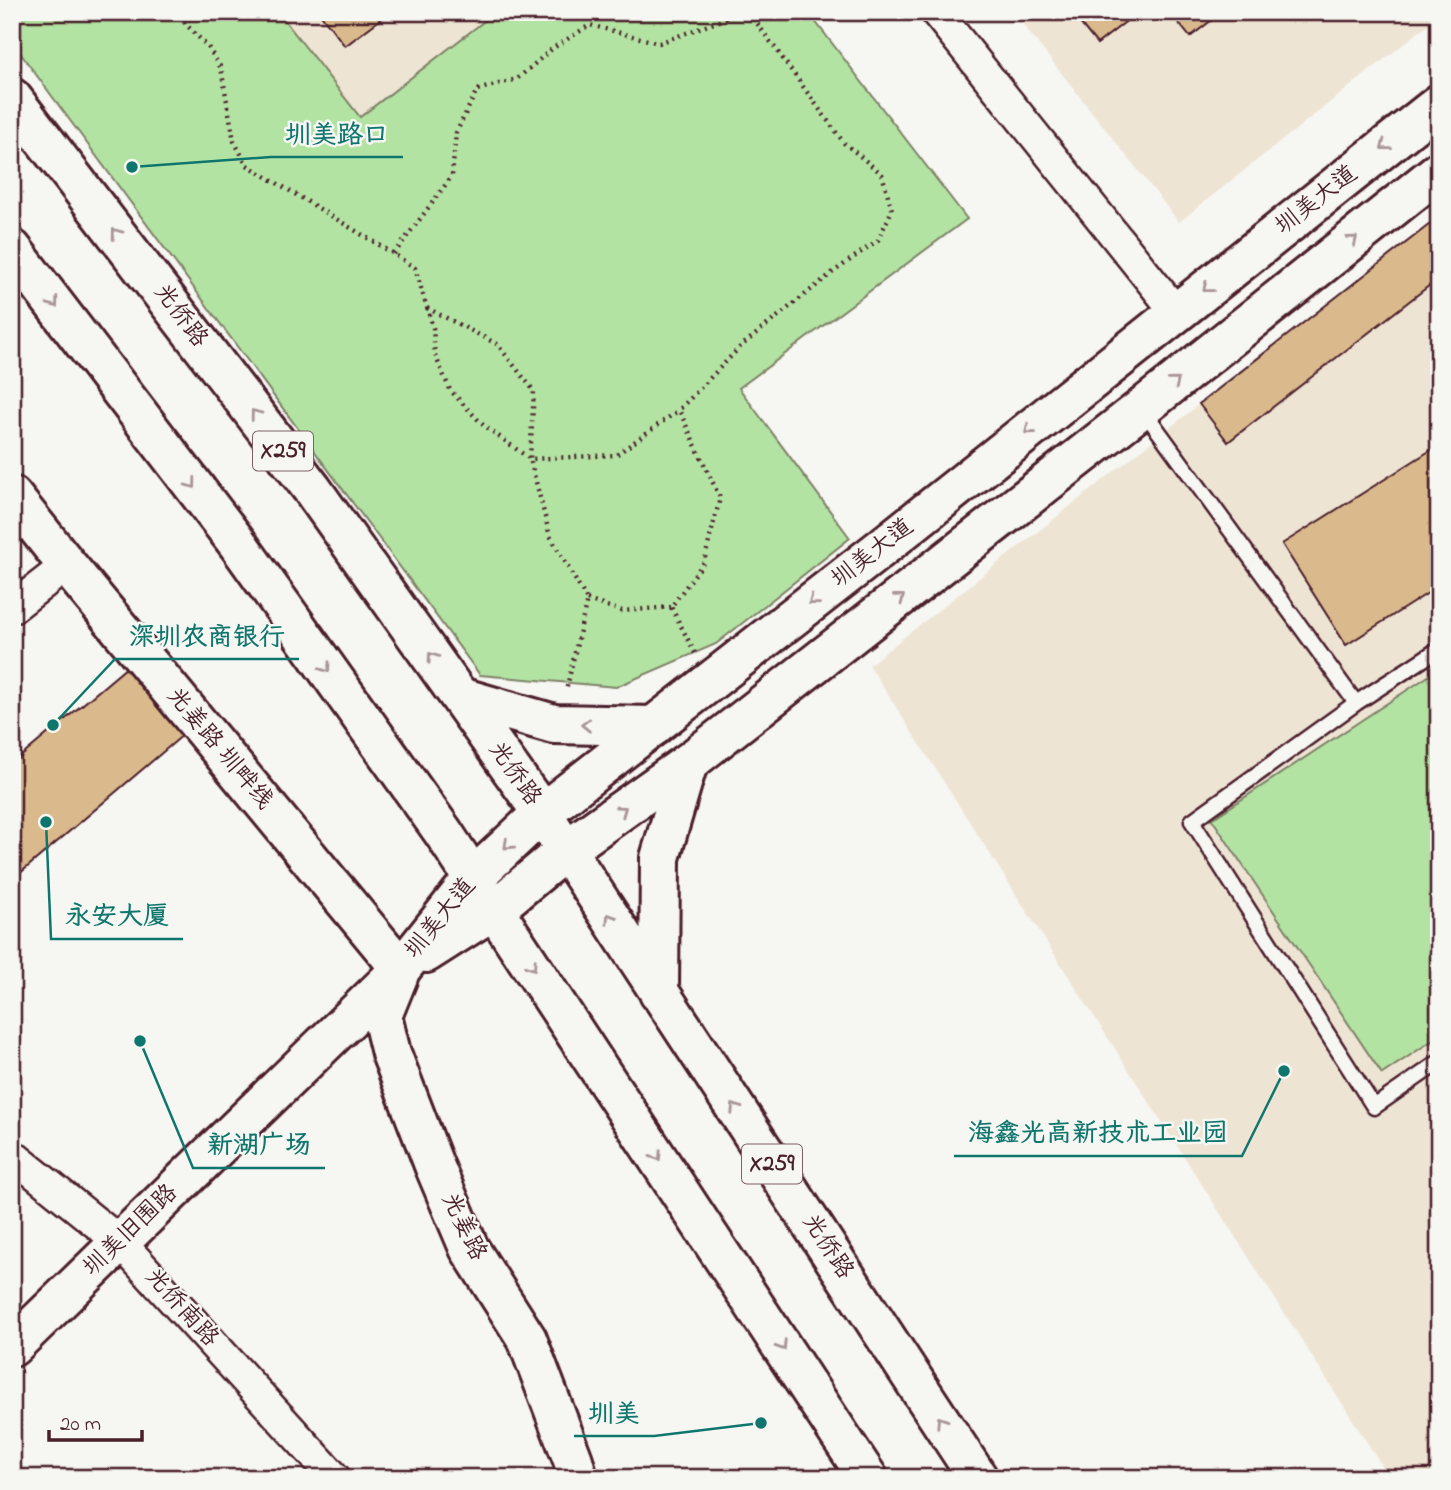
<svg xmlns="http://www.w3.org/2000/svg" width="1451" height="1490" viewBox="0 0 1451 1490" font-family="'Indie Flower','LXGW WenKai TC',sans-serif">
  <style>
    .built { fill: #eee4d4 }
    .green { fill: #b3e3a3; stroke: #7e8167; stroke-width: 2 }
    .building { fill: #daba8d; stroke: #4a1f2b; stroke-width: 2 }
    .lines { fill: none; stroke-linecap: round; stroke-linejoin: round }
    .lane-casing { stroke: #4a1f2b; stroke-width: 19 }
    .street-casing { stroke: #4a1f2b; stroke-width: 35 }
    .secondary-casing { stroke: #4a1f2b; stroke-width: 44 }
    .primary-casing { stroke: #4a1f2b; stroke-width: 44 }
    .path { stroke: #4a1f2b; stroke-width: 4.5; stroke-dasharray: 2 5; stroke-linecap: butt }
    .lane { stroke: #f6f6f2; stroke-width: 14 }
    .street { stroke: #f6f6f2; stroke-width: 30 }
    .secondary { stroke: #f6f6f2; stroke-width: 38 }
    .primary { stroke: #f6f6f2; stroke-width: 38 }
    .oneway { stroke: #a99598 }
    .labels { text-anchor: middle; dominant-baseline: central; stroke-width: 5; stroke-linejoin: round; paint-order: stroke }
    .shield { fill: #f6f6f2; stroke: #7e6067; stroke-width: 2 }
    .shield-label { font-size: 23px; font-weight: bold; fill: #4a1f2b }
    .street-label { font-size: 24px; fill: #4a1f2b; stroke: #f6f6f2 }
    .leader { fill: none; stroke: #0f766e; stroke-width: 2.5 }
    .callout-dot { fill: #0f766e; stroke: #f6f6f2; stroke-width: 2.5 }
    .callout-label { font-size: 26px; text-anchor: middle; font-weight: bold; fill: #0f766e; stroke: #f6f6f2; stroke-width: 5; stroke-linejoin: round; paint-order: stroke }
  </style>
  <rect width="100%" height="100%" fill="#f6f6f2"/>
  <filter id="ink" filterUnits="userSpaceOnUse"><feTurbulence type="fractalNoise" baseFrequency=".0143" numOctaves="2"/><feDisplacementMap in="SourceGraphic" scale="14" xChannelSelector="R" yChannelSelector="G"/><feConvolveMatrix kernelMatrix="1 2 1 2 8 2 1 2 1" color-interpolation-filters="sRGB"/></filter>
  <g filter="url(#ink)">
    <path class="built" d="M 278,12 L 496,12 L 360,117 Z
      M 1013,12 L 1439,12 L 1439,16 L 1179,222 Z
      M 1439,215 L 1439,1478 L 1390,1478 L 869,665 Z"/>
    <path class="green" d="M 12,12 L 278,12 L 360,117 L 496,12 L 808,12 L 967,219 L 739,388 L 850,538 L 716,644 L 616,687 L 480,675 L 12,42 Z
      M 1439,669 L 1439,1036 L 1382,1074 L 1212,819 Z"/>
    <path class="building" d="M 319,12 L 390,12 L 345,46 Z
      M 1071,12 L 1138,12 L 1097,44 Z
      M 1170,12 L 1222,12 L 1190,37 Z
      M 1439,217 L 1439,278 L 1228,442 L 1199,404 Z
      M 1439,445 L 1439,586 L 1346,645 L 1282,544 Z
      M 133,662 L 190,729 L 12,880 L 12,764 Z"/>
    <g class="lines">
      <defs>
        <path id="lane" d="M 1143,410 L 1356,703
          M 1439,649 L 1356,703 L 1192,821 L 1374,1107 L 1439,1062"/>
        <path id="street" d="M 936,12 L 1176,312
          M 12,608 L 67,565
          M 12,1155 L 120,1242 L 335,1478"/>
        <path id="secondary" d="M 12,496 L 67,565 L 401,969
          M 426,953 L 495,909 L 566,850 L 688,763 L 1142,408 L 1439,171
          M 399,974 L 382,1016 L 391,1053 L 434,1165 L 469,1248 L 527,1339 L 573,1460 L 578,1478
          M 12,1347 L 401,969 L 474,877 L 542,813 L 880,549 L 1439,104"/>
        <path id="primary" d="M 12,98 L 312,489 L 542,813 L 978,1478
          M 12,249 L 238,544 L 443,832 L 868,1478
          M 460,697 L 554,724 L 654,726
          M 659,993 L 660,858 L 688,763"/>
      </defs>
      <use href="#lane" class="lane-casing"/>
      <use href="#street" class="street-casing"/>
      <use href="#secondary" class="secondary-casing"/>
      <use href="#primary" class="primary-casing"/>
      <path class="path" d="M 174,12 L 208,47 L 221,68 L 234,141 L 247,165 L 394,254 L 415,268 L 433,328 L 435,355 L 450,390 L 483,425 L 530,459 L 550,536 L 587,600 L 566,691
        M 394,254 L 452,176 L 456,133 L 477,90 L 517,79 L 553,48 L 590,25 L 659,43 L 744,12
        M 427,308 L 497,344 L 534,391 L 530,459 L 616,455 L 679,410
        M 587,600 L 622,611 L 671,607
        M 695,653 L 671,607 L 704,562 L 720,498 L 679,410 L 741,346 L 832,273 L 878,240 L 892,210 L 882,174 L 844,143 L 749,12"/>
      <use href="#lane" class="lane"/>
      <use href="#street" class="street"/>
      <use href="#secondary" class="secondary"/>
      <use href="#primary" class="primary"/>
    </g>
    <defs><path id="oneway-chevron" d="M-2-3.5L2.5 0L-2 3.5" fill="none" stroke-width="1.6" stroke-linecap="round" stroke-linejoin="round" transform="scale(1.75)"/></defs>
    <g class="oneway">
      <use href="#oneway-chevron" transform="translate(1385 146) rotate(142)"/>
      <use href="#oneway-chevron" transform="translate(116 233) rotate(-127)"/>
      <use href="#oneway-chevron" transform="translate(1353 240) rotate(-39)"/>
      <use href="#oneway-chevron" transform="translate(1207 288) rotate(142)"/>
      <use href="#oneway-chevron" transform="translate(54 303) rotate(53)"/>
      <use href="#oneway-chevron" transform="translate(1175 382) rotate(-39)"/>
      <use href="#oneway-chevron" transform="translate(255 414) rotate(-127)"/>
      <use href="#oneway-chevron" transform="translate(1029 430) rotate(141)"/>
      <use href="#oneway-chevron" transform="translate(192 484) rotate(53)"/>
      <use href="#oneway-chevron" transform="translate(900 598) rotate(-38)"/>
      <use href="#oneway-chevron" transform="translate(813 601) rotate(142)"/>
      <use href="#oneway-chevron" transform="translate(432 657) rotate(-125)"/>
      <use href="#oneway-chevron" transform="translate(326 668) rotate(55)"/>
      <use href="#oneway-chevron" transform="translate(586 725) rotate(-179)"/>
      <use href="#oneway-chevron" transform="translate(622 810) rotate(-36)"/>
      <use href="#oneway-chevron" transform="translate(508 845) rotate(137)"/>
      <use href="#oneway-chevron" transform="translate(610 918) rotate(-123)"/>
      <use href="#oneway-chevron" transform="translate(532 966) rotate(57)"/>
      <use href="#oneway-chevron" transform="translate(735 1108) rotate(-123)"/>
      <use href="#oneway-chevron" transform="translate(657 1156) rotate(57)"/>
      <use href="#oneway-chevron" transform="translate(782 1346) rotate(57)"/>
      <use href="#oneway-chevron" transform="translate(941 1421) rotate(-123)"/>
    </g>
  </g>
  <g class="labels">
    <g class="shield">
      <rect x="253" y="431.5" width="60" height="39" rx="5"/>
      <rect x="742" y="1144.5" width="60" height="39" rx="5"/>
    </g>
    <g class="shield-label">
      <text x="283" y="451">X259</text>
      <text x="772" y="1164">X259</text>
    </g>
    <g class="street-label">
      <text transform="translate(1317 201) rotate(-38)">圳美大道</text>
      <text transform="translate(180 316) rotate(53)">光侨路</text>
      <text transform="translate(873 554) rotate(-38)">圳美大道</text>
      <text transform="translate(219 749) rotate(50)">光姜路 圳畔线</text>
      <text transform="translate(514 774) rotate(55)">光侨路</text>
      <text transform="translate(441 919) rotate(-51)">圳美大道</text>
      <text transform="translate(463 1227) rotate(64)">光姜路</text>
      <text transform="translate(131 1231) rotate(-44)">圳美旧围路</text>
      <text transform="translate(827 1247) rotate(57)">光侨路</text>
      <text transform="translate(181 1308) rotate(48)">光侨南路</text>
    </g>
  </g>
  <path class="leader" d="M132 167L271 157H403M53 725L115 659H299M46 822L51 939H183M1284 1071L1242 1156H954M140 1041L193 1168H325M761 1423L654 1436H574"/>
  <g class="callout-dot">
    <circle cx="132" cy="167" r="7"/>
    <circle cx="53" cy="725" r="7"/>
    <circle cx="46" cy="822" r="7"/>
    <circle cx="1284" cy="1071" r="7"/>
    <circle cx="140" cy="1041" r="7"/>
    <circle cx="761" cy="1423" r="7"/>
  </g>
  <g class="callout-label">
    <text x="337" y="143">圳美路口</text>
    <text x="207" y="645">深圳农商银行</text>
    <text x="117" y="924">永安大厦</text>
    <text x="1098" y="1141">海鑫光高新技术工业园</text>
    <text x="259" y="1153">新湖广场</text>
    <text x="614" y="1422">圳美</text>
  </g>
  <rect width="1451" height="1490" fill="none" stroke="#f6f6f2" stroke-width="42"/>
  <rect x="21" y="21" width="1409" height="1448" fill="none" stroke="#4a1f2b" stroke-width="2.5" filter="url(#ink)"/>
  <path d="M49 1430v10h93v-10" fill="none" stroke="#4a1f2b" stroke-width="3.5"/>
  <text x="60" y="1430" font-size="21" fill="#4a1f2b" stroke="#f6f6f2" stroke-width="5" paint-order="stroke">20 m</text>
</svg>
